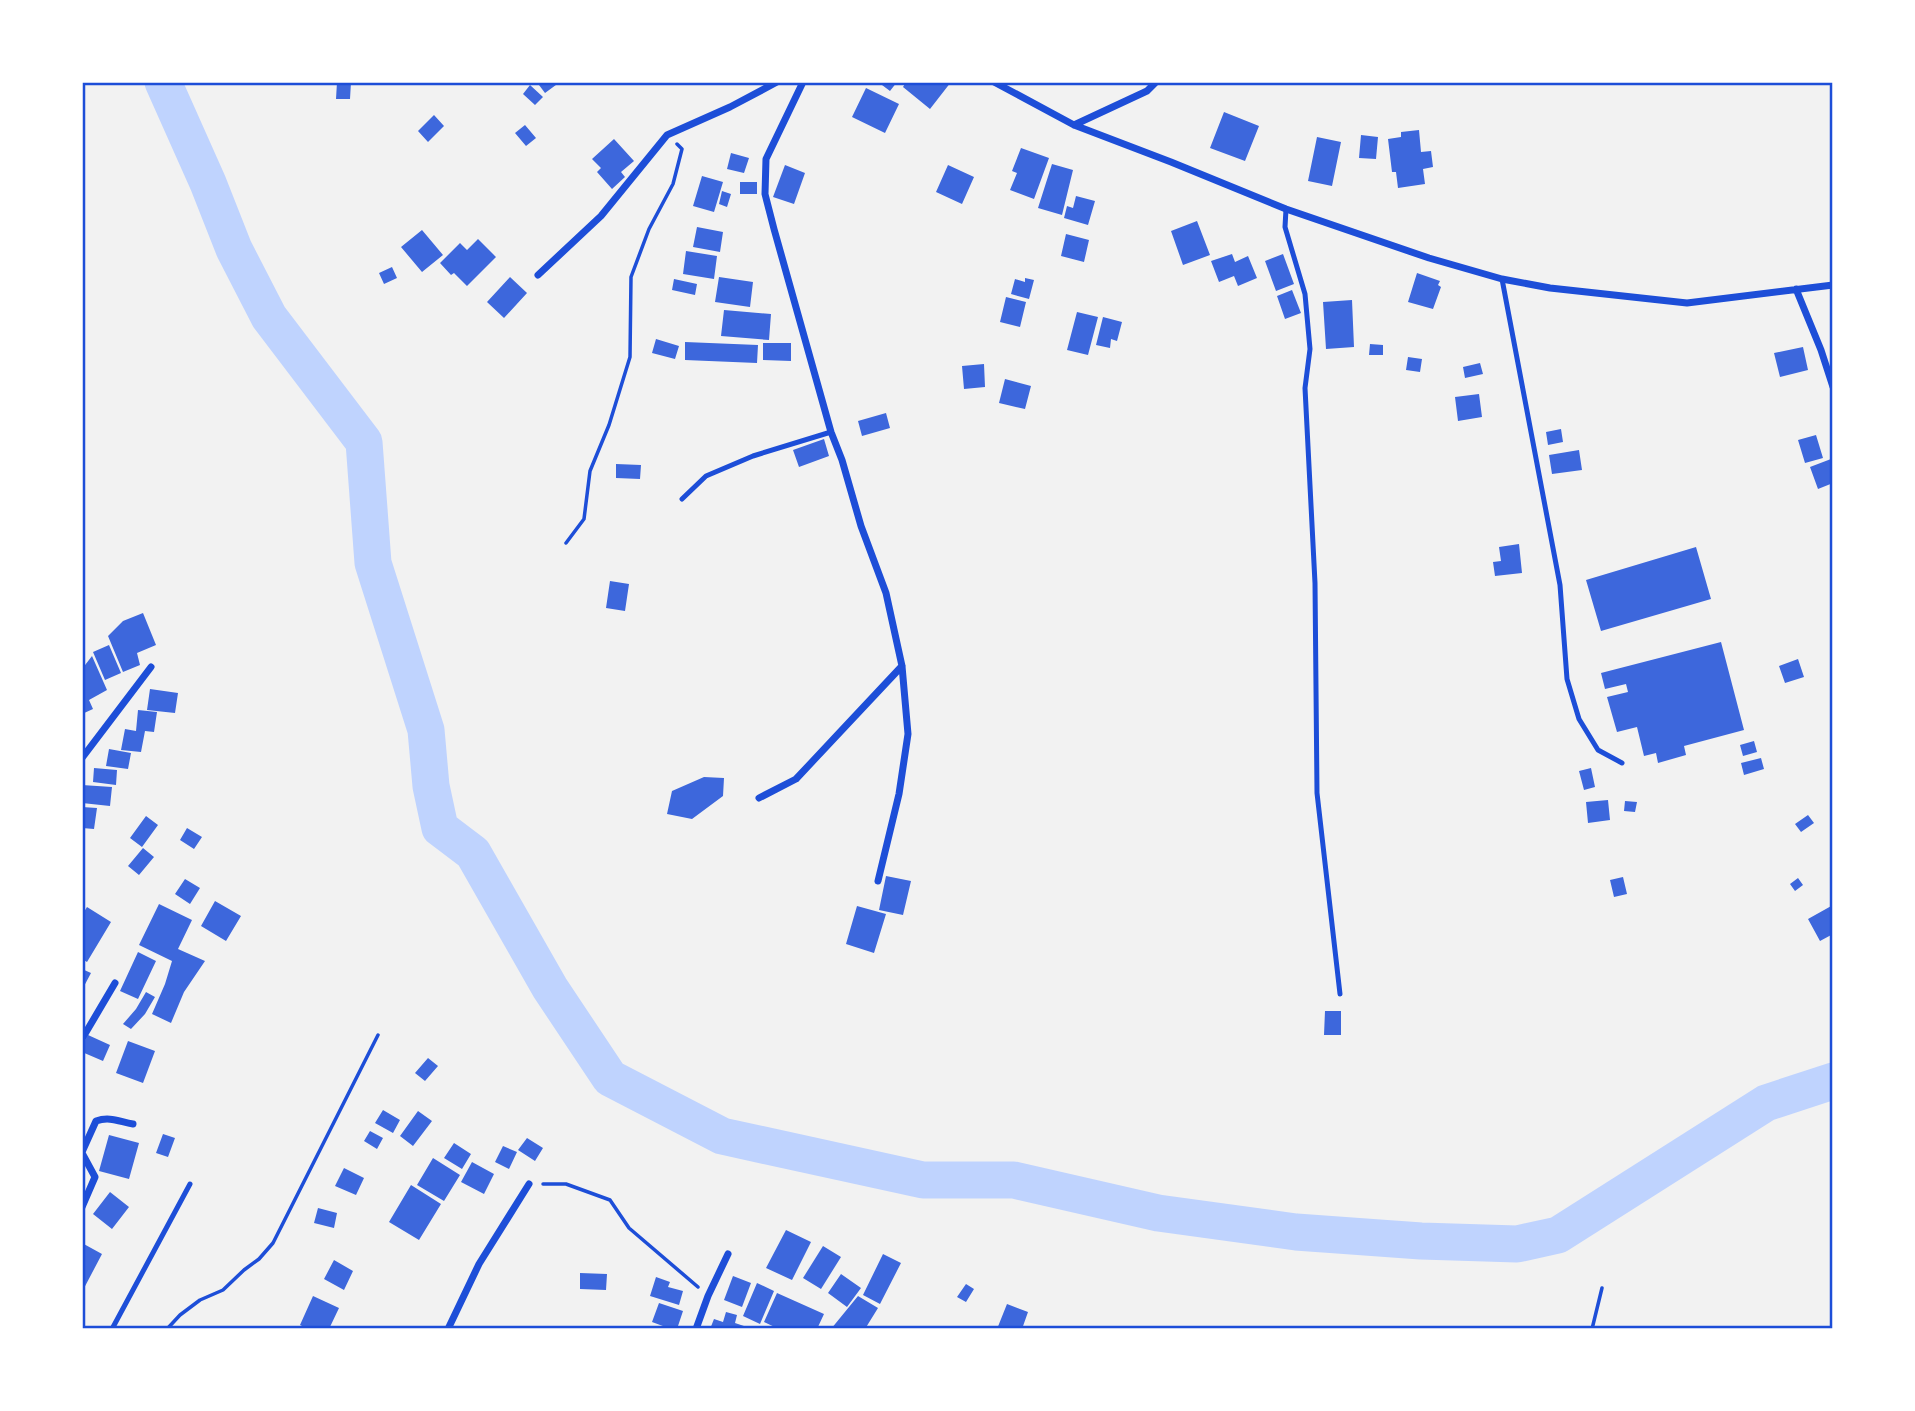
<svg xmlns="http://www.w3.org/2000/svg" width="1915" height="1411" viewBox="0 0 1915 1411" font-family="Cabin,sans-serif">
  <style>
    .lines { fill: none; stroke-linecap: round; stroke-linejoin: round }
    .river { stroke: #bfd3fe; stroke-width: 37 }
    .building { fill: #3d67dc }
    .path { stroke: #1d4ed8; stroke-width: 3.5 }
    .service { stroke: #1d4ed8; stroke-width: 5 }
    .minor { stroke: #1d4ed8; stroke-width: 7 }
    .neatline { fill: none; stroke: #1d4ed8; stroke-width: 2.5 }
  </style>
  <rect width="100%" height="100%" fill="#f2f2f2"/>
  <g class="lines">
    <path class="river" d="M 163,82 L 208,183 L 234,249 L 269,317 L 364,442 L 373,563 L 426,730 L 431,786 L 440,828 L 473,853 L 550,988 L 610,1078 L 722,1136 L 923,1180 L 1014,1180 L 1158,1213 L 1296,1232 L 1421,1241 L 1517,1244 L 1558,1235 L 1766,1103 L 1833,1081"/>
  </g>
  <path class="building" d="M 337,82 L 351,82 L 350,99 L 336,99 Z
    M 544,82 L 560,82 L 545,93 L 539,85 Z
    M 878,82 L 897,82 L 890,91 Z
    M 906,82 L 951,82 L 930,109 L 903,87 Z
    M 530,85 L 543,97 L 535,105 L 523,94 Z
    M 866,88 L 899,104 L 885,133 L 852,117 Z
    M 1224,112 L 1259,126 L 1245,161 L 1210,148 Z
    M 434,115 L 444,126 L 428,142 L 418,131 Z
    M 525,125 L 536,138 L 526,146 L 515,133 Z
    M 1419,130 L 1421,152 L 1431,151 L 1433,167 L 1423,169 L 1425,184 L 1398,188 L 1396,172 L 1392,172 L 1388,139 L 1401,137 L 1401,132 Z
    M 1361,135 L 1378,137 L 1376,159 L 1359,158 Z
    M 1317,137 L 1341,142 L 1332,186 L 1308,181 Z
    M 614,139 L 634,161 L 621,172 L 625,177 L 612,189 L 597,172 L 601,168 L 592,159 Z
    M 1021,148 L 1049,158 L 1034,199 L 1010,190 L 1017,173 L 1012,171 Z
    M 731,153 L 749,158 L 744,173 L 727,169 Z
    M 1052,164 L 1073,170 L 1062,215 L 1038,208 Z
    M 785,165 L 805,173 L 794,204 L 773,197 Z
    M 948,165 L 974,177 L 962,204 L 936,192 Z
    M 702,176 L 723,182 L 714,212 L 693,206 Z
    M 740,182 L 757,182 L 757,194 L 740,194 Z
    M 722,191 L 731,194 L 727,207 L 719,204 Z
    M 1076,196 L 1095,201 L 1088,225 L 1064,218 L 1067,206 L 1073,208 Z
    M 1197,221 L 1210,255 L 1183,265 L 1171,231 Z
    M 697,227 L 723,232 L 720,252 L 693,247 Z
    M 422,230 L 443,255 L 422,272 L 401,247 Z
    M 1066,234 L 1089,240 L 1084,262 L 1061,256 Z
    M 478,239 L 496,257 L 467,286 L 454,273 L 451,275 L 440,263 L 460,243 L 467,250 Z
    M 686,251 L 717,256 L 714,279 L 683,274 Z
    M 1232,254 L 1235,262 L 1248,256 L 1257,278 L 1238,286 L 1234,276 L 1219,282 L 1211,261 Z
    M 1283,254 L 1294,284 L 1276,291 L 1265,261 Z
    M 392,267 L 397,278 L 384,284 L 379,273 Z
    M 1417,273 L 1440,281 L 1438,285 L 1441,287 L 1433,309 L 1408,302 Z
    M 510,277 L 527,293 L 504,318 L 487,302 Z
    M 719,277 L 753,282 L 750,307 L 715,302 Z
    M 1025,278 L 1034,280 L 1029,299 L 1011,294 L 1015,279 L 1025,282 Z
    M 674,279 L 697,284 L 695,295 L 672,290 Z
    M 1292,290 L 1301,313 L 1285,319 L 1277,296 Z
    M 1006,297 L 1026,302 L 1020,327 L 1000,322 Z
    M 1352,300 L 1354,347 L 1326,349 L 1323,302 Z
    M 724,310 L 771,314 L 769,340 L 721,336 Z
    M 1077,312 L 1098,317 L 1088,355 L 1067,350 Z
    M 1103,317 L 1122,322 L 1117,341 L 1111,339 L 1110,348 L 1096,345 Z
    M 656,339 L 679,346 L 675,359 L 652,353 Z
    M 685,342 L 758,345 L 757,363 L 685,360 Z
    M 763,343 L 791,343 L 791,361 L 763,360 Z
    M 1370,344 L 1383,345 L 1383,355 L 1369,355 Z
    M 1803,347 L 1808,370 L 1780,377 L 1774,353 Z
    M 1408,357 L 1422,359 L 1420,372 L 1406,370 Z
    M 1480,363 L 1483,374 L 1465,378 L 1463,367 Z
    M 984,364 L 985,387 L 964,389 L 962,366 Z
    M 1005,379 L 1031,386 L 1025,409 L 999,403 Z
    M 1479,394 L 1482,417 L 1458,421 L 1455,397 Z
    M 886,413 L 890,428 L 862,436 L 858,421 Z
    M 1561,429 L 1563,442 L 1548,445 L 1546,432 Z
    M 1816,435 L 1823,458 L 1805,463 L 1798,440 Z
    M 824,439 L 829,456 L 799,467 L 793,450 Z
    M 1579,450 L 1582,470 L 1552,474 L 1549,455 Z
    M 1831,459 L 1833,464 L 1833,483 L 1818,489 L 1810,467 Z
    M 616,464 L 641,465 L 640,479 L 616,478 Z
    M 1519,544 L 1522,573 L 1495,576 L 1493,562 L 1501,561 L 1499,547 Z
    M 1696,547 L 1711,599 L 1601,631 L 1586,580 Z
    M 610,581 L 629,584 L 625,611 L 606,608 Z
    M 143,613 L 156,645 L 137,653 L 140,665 L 123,672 L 108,636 L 123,621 Z
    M 1721,642 L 1744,730 L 1684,746 L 1686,755 L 1658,763 L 1656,753 L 1644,756 L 1637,727 L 1617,732 L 1607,697 L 1628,692 L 1626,684 L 1605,689 L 1601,673 Z
    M 109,645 L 121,673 L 105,680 L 93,652 Z
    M 92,656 L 107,690 L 89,700 L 93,709 L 82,714 L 82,689 L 84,688 L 82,684 L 82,669 Z
    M 1798,659 L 1804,677 L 1785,683 L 1779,666 Z
    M 150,689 L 178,693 L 175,713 L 147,710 Z
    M 138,710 L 157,712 L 154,732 L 145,731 L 141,752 L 121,750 L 125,729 L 136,731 Z
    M 1754,741 L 1757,752 L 1743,756 L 1740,745 Z
    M 109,749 L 131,753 L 128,769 L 106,766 Z
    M 1761,758 L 1764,769 L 1744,775 L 1741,763 Z
    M 94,768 L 117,770 L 116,785 L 93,782 Z
    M 1591,768 L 1595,787 L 1584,790 L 1579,771 Z
    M 704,777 L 724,778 L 723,796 L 692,819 L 667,814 L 672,791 Z
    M 82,785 L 112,787 L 110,806 L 82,803 Z
    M 1608,800 L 1610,820 L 1588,823 L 1586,802 Z
    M 1625,801 L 1637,802 L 1635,812 L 1624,811 Z
    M 82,807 L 97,808 L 94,829 L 82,828 Z
    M 1808,815 L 1814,823 L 1801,832 L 1795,824 Z
    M 146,816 L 158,825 L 142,847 L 130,838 Z
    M 187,828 L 202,837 L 194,849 L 180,840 Z
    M 143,848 L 154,857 L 139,875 L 128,866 Z
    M 886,876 L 911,881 L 903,915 L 879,910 Z
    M 1623,877 L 1627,894 L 1614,897 L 1610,880 Z
    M 1798,878 L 1803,885 L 1795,891 L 1790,884 Z
    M 185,879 L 200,888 L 190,904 L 175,894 Z
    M 215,901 L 241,916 L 226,941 L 201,926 Z
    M 159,904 L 192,920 L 178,949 L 205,961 L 184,992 L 171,1023 L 152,1014 L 165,984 L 172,961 L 139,945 Z
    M 1833,905 L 1833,934 L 1820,941 L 1808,919 Z
    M 857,906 L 886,914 L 874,953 L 846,944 Z
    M 87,907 L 111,922 L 87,962 L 82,959 L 82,915 Z
    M 138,952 L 156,961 L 138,999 L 120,991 Z
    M 82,969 L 91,973 L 82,990 Z
    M 146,992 L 155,997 L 145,1014 L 131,1029 L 123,1024 L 136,1009 Z
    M 1325,1011 L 1341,1011 L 1341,1035 L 1324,1035 Z
    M 88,1035 L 110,1045 L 103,1061 L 82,1052 L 82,1046 Z
    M 128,1041 L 155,1051 L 143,1083 L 116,1073 Z
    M 428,1058 L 438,1066 L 425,1081 L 415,1073 Z
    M 383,1110 L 400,1120 L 393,1133 L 375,1123 Z
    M 418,1111 L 432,1121 L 413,1146 L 400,1136 Z
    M 370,1131 L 383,1138 L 377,1149 L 364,1141 Z
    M 163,1134 L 175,1138 L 168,1157 L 156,1153 Z
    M 109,1135 L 139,1143 L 129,1179 L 99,1171 Z
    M 527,1138 L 543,1148 L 535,1161 L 518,1150 Z
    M 454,1143 L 471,1154 L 462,1169 L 444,1158 Z
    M 503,1146 L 517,1152 L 509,1169 L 495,1162 Z
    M 433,1158 L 460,1175 L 444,1201 L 417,1185 Z
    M 472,1162 L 494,1174 L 484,1194 L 461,1182 Z
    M 344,1168 L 364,1178 L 356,1195 L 335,1186 Z
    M 411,1185 L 441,1204 L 419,1240 L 389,1222 Z
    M 110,1192 L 129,1207 L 112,1229 L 93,1214 Z
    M 318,1208 L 337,1213 L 334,1228 L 314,1223 Z
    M 786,1230 L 811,1242 L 792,1280 L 766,1268 Z
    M 82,1243 L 102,1254 L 82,1292 Z
    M 823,1246 L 841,1257 L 821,1289 L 803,1278 Z
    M 883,1254 L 901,1263 L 880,1304 L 863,1295 Z
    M 334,1260 L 353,1271 L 344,1290 L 324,1279 Z
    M 580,1273 L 607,1274 L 606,1290 L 580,1289 Z
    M 841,1274 L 861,1288 L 847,1307 L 828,1293 Z
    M 733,1276 L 751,1283 L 742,1307 L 724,1300 Z
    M 656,1277 L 670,1282 L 668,1287 L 683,1291 L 679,1305 L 650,1296 Z
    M 757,1283 L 774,1291 L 760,1324 L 743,1316 Z
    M 966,1284 L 974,1289 L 966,1302 L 957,1297 Z
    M 777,1293 L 824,1314 L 817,1329 L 779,1329 L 764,1322 Z
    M 313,1296 L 339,1308 L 329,1329 L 308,1329 L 300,1325 Z
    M 858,1296 L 878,1308 L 865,1329 L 831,1329 Z
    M 659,1303 L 683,1311 L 677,1329 L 671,1329 L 652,1322 Z
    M 1007,1304 L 1028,1312 L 1022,1329 L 997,1329 Z
    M 726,1312 L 737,1315 L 735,1323 L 753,1329 L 710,1329 L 714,1319 L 723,1322 Z"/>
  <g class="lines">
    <path class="path" d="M 566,543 L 584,519 L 590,471 L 609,425 L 630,357 L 631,277 L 649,229 L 673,184 L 682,149 L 677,144
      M 543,1184 L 566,1184 L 610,1200 L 629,1228 L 698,1287
      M 167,1329 L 180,1315 L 200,1300 L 223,1290 L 244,1270 L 259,1259 L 273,1243 L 378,1035
      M 1592,1329 L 1602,1288"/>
    <path class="service" d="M 1286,209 L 1285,227 L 1305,294 L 1310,349 L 1305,388 L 1315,583 L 1317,793 L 1340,994
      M 1502,279 L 1560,585 L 1567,679 L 1579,719 L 1598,750 L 1622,763
      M 682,499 L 706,476 L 753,456 L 831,432
      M 112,1329 L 190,1184"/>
    <path class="minor" d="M 803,82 L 766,159 L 765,194 L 774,229 L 831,432 L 842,460 L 861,526 L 886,593 L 902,666 L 908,734 L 899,794 L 878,881
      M 994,82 L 1074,125 L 1171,162 L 1286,209 L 1429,258 L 1502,279 L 1550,288 L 1687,303 L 1833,285
      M 1074,125 L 1147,91 L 1156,82
      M 538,275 L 601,216 L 667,135 L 730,107 L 777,82
      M 1796,289 L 1821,350 L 1833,387
      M 82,758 L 151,667
      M 759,798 L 796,779 L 902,666
      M 82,1039 L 115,983
      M 82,1152 L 96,1121 C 110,1116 120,1122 133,1124
      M 82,1153 L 95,1177 L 82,1207
      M 448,1329 L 479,1264 L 529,1184
      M 696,1329 L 708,1296 L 728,1254"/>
  </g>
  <rect width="1915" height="1411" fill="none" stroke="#ffffff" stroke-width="168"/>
  <rect x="84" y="84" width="1747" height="1243" class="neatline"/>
</svg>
